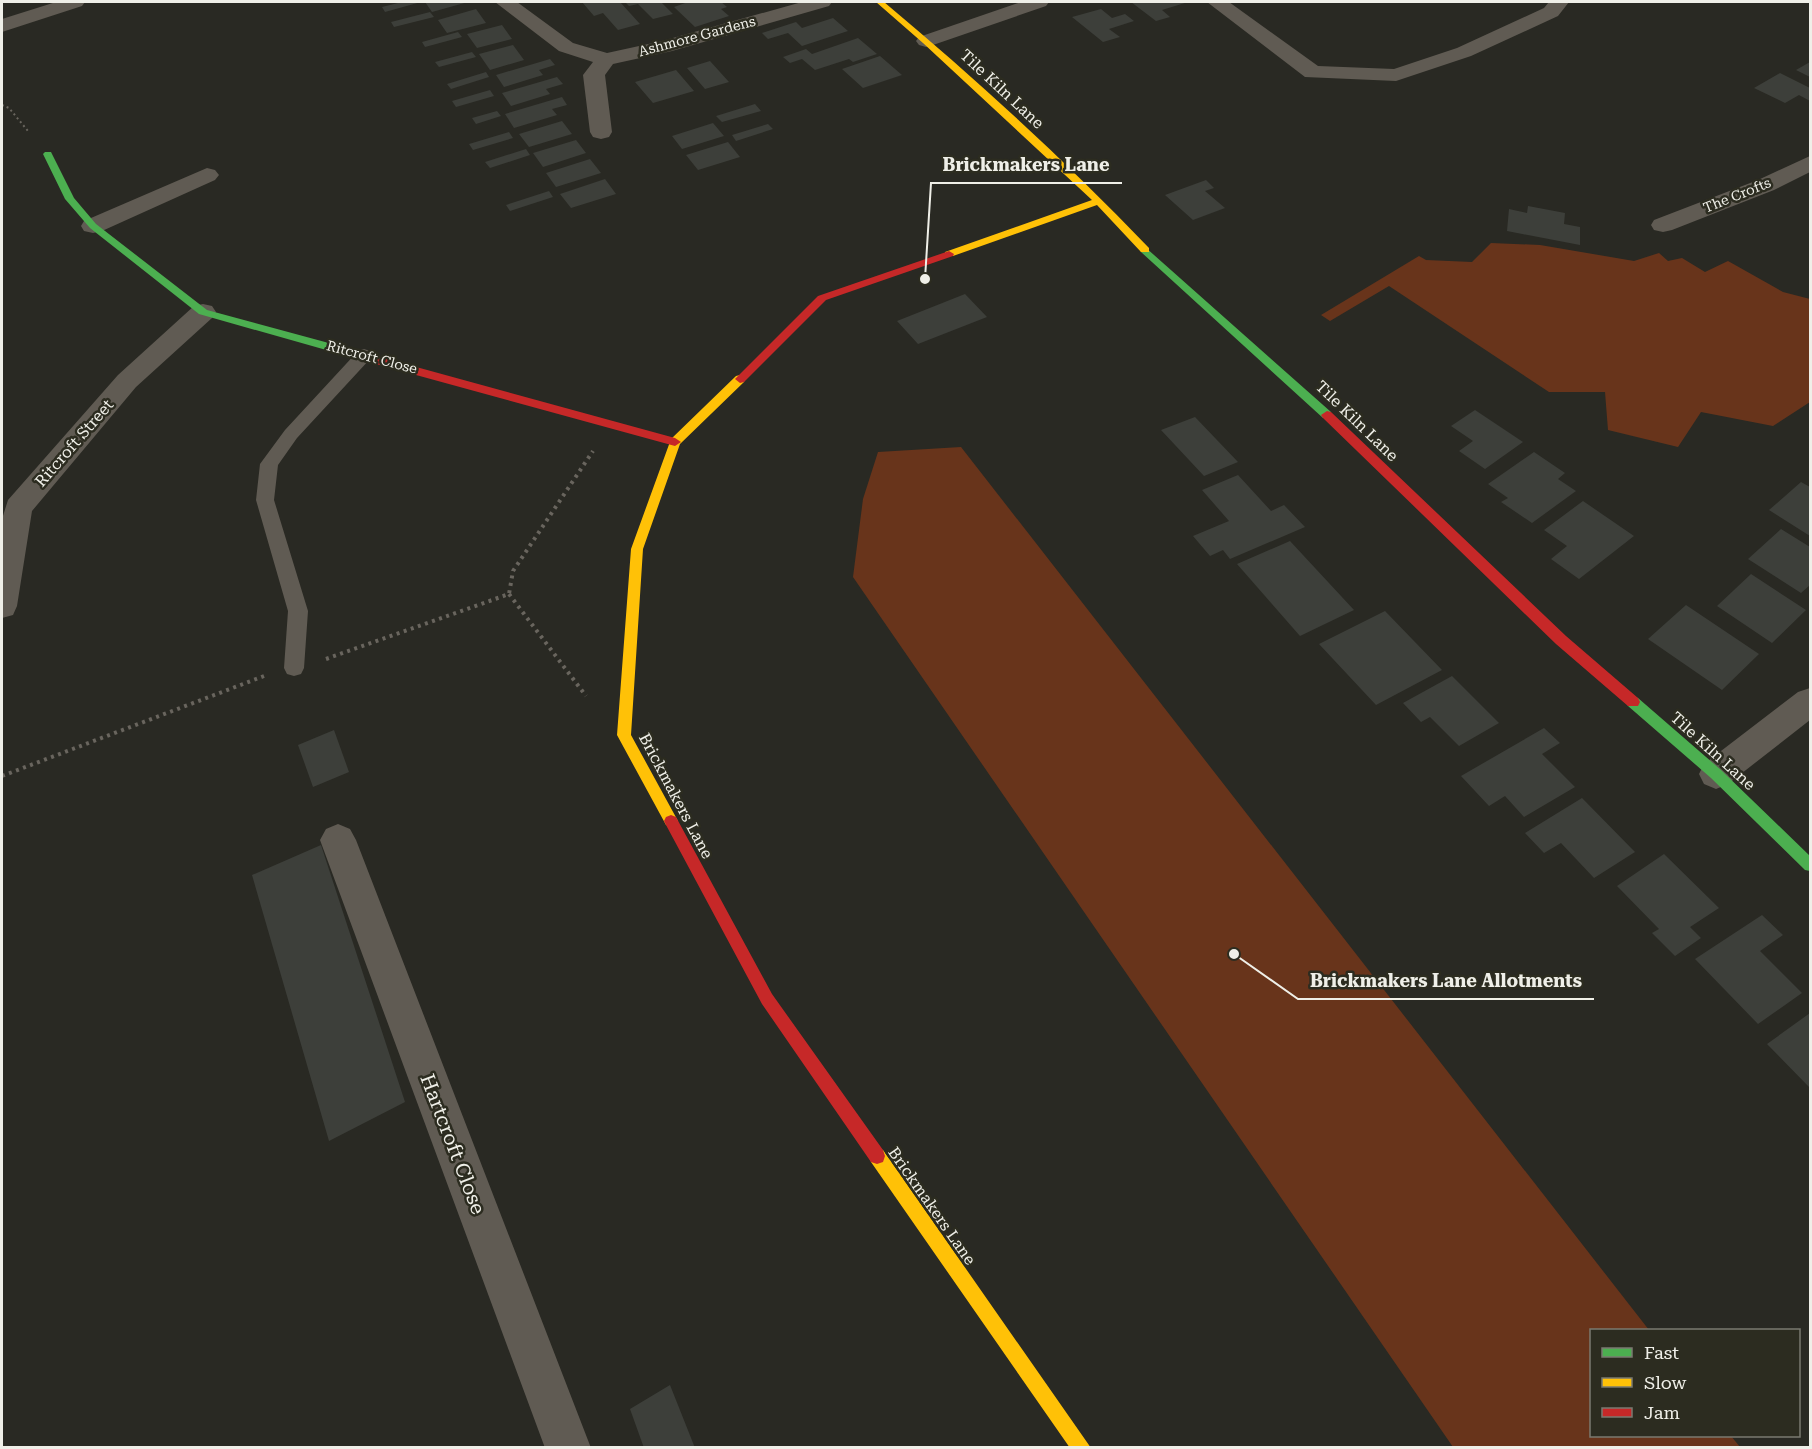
<svg xmlns="http://www.w3.org/2000/svg" width="1812" height="1449" viewBox="0 0 1812 1449" font-family="'Roboto Serif',serif">
  <style>
    .green { fill: #68341b }
    .building { fill: #3d3f3a }
    .lines { fill: none; stroke-linecap: round; stroke-linejoin: round }
    .path-far1 { stroke: #69655e; stroke-width: 2; stroke-dasharray: 2 3; stroke-linecap: butt }
    .path { stroke: #69655e; stroke-width: 4; stroke-dasharray: 3 4.5; stroke-linecap: butt }
    .lane { fill: #605b53; fill-rule: evenodd }
    .street { fill: #605b53; fill-rule: evenodd }
    .fast { fill: #4caf50; fill-rule: evenodd }
    .slow { fill: #ffc107; fill-rule: evenodd }
    .jam { fill: #c62828; fill-rule: evenodd }
    .labels { text-anchor: middle; dominant-baseline: central; stroke-width: 5; stroke-linejoin: round; paint-order: stroke }
    .far-street-label { font-size: 14px; fill: #efefe8; stroke: #2c2c20 }
    .street-label { font-size: 16px; fill: #efefe8; stroke: #2c2c20 }
    .near-street-label { font-size: 20px; fill: #efefe8; stroke: #2c2c20 }
    .leader { fill: none; stroke: #efefe8; stroke-width: 2 }
    .callout-dot { fill: #efefe8; stroke: #2c2c20; stroke-width: 2 }
    .callout-label { font-size: 18px; text-anchor: middle; font-weight: bold; fill: #efefe8; stroke: #2c2c20; stroke-width: 5; stroke-linejoin: round; paint-order: stroke }
  </style>
  <rect width="100%" height="100%" fill="#292923"/>
  <path class="green" d="M 1491,243 L 1540,245 L 1634,261 L 1659,253 L 1668,261 L 1682,258 L 1705,272 L 1728,261 L 1783,292 L 1810,299 L 1810,402 L 1773,426 L 1701,412 L 1678,447 L 1608,430 L 1605,392 L 1549,392 L 1389,286 L 1330,321 L 1321,315 L 1419,256 L 1426,260 L 1472,262 Z
    M 961,447 L 1649,1330 L 1592,1330 L 1592,1436 L 1731,1436 L 1740,1447 L 1453,1447 L 853,577 L 863,499 L 878,452 Z"/>
  <path class="building" d="M 402,2 L 421,2 L 385,12 L 382,7 Z
    M 425,2 L 468,2 L 432,12 Z
    M 582,2 L 620,2 L 640,24 L 618,30 L 603,13 L 594,16 Z
    M 625,2 L 661,2 L 673,14 L 653,19 L 638,4 L 629,6 Z
    M 688,2 L 721,2 L 727,7 L 721,9 L 729,16 L 695,27 L 674,7 Z
    M 1131,2 L 1188,2 L 1162,10 L 1170,17 L 1156,21 Z
    M 476,9 L 486,23 L 447,33 L 438,20 Z
    M 1101,9 L 1112,18 L 1125,14 L 1134,21 L 1109,29 L 1120,37 L 1103,42 L 1072,17 Z
    M 430,12 L 434,17 L 394,27 L 391,22 Z
    M 833,18 L 848,31 L 802,46 L 788,33 L 768,39 L 762,33 L 796,22 L 802,28 Z
    M 502,25 L 512,39 L 477,48 L 467,34 Z
    M 458,32 L 462,37 L 425,47 L 422,42 Z
    M 858,38 L 877,54 L 853,62 L 849,59 L 815,70 L 802,59 L 790,63 L 783,57 L 806,49 L 812,54 Z
    M 513,45 L 524,60 L 490,70 L 479,54 Z
    M 472,52 L 476,57 L 439,67 L 435,62 Z
    M 880,56 L 902,75 L 863,88 L 842,69 Z
    M 550,59 L 555,65 L 539,70 L 543,75 L 504,87 L 496,75 Z
    M 710,61 L 729,82 L 705,89 L 687,68 Z
    M 1810,62 L 1810,77 L 1796,70 Z
    M 676,70 L 694,91 L 653,103 L 635,82 Z
    M 486,72 L 489,77 L 451,89 L 447,84 Z
    M 1780,73 L 1810,88 L 1810,101 L 1799,95 L 1785,103 L 1754,88 Z
    M 557,77 L 563,84 L 546,89 L 550,94 L 511,106 L 502,93 Z
    M 490,90 L 494,96 L 456,107 L 452,101 Z
    M 562,97 L 567,105 L 552,109 L 557,115 L 514,128 L 505,114 Z
    M 755,104 L 761,111 L 722,122 L 716,116 Z
    M 497,111 L 501,116 L 476,124 L 472,118 Z
    M 562,121 L 572,134 L 529,147 L 519,134 Z
    M 713,123 L 724,136 L 682,149 L 672,136 Z
    M 768,124 L 773,129 L 736,141 L 732,135 Z
    M 509,132 L 513,138 L 473,150 L 469,144 Z
    M 576,140 L 586,153 L 543,167 L 533,153 Z
    M 728,142 L 740,157 L 698,170 L 686,155 Z
    M 526,149 L 530,155 L 490,168 L 485,162 Z
    M 590,159 L 601,173 L 556,187 L 546,173 Z
    M 605,179 L 616,194 L 571,208 L 560,194 Z
    M 1206,180 L 1214,188 L 1205,191 L 1225,208 L 1193,220 L 1165,195 Z
    M 549,191 L 553,197 L 510,211 L 506,205 Z
    M 1528,206 L 1565,213 L 1564,224 L 1580,227 L 1580,245 L 1507,231 L 1509,209 L 1527,213 Z
    M 965,294 L 987,317 L 918,344 L 897,321 Z
    M 1475,410 L 1523,442 L 1485,469 L 1459,451 L 1473,441 L 1451,426 Z
    M 1195,417 L 1238,462 L 1204,476 L 1161,430 Z
    M 1534,452 L 1565,473 L 1558,479 L 1576,491 L 1532,523 L 1501,502 L 1508,498 L 1488,484 Z
    M 1238,475 L 1271,511 L 1284,505 L 1305,527 L 1230,559 L 1223,550 L 1210,556 L 1193,536 L 1229,521 L 1202,490 Z
    M 1801,482 L 1810,487 L 1810,536 L 1769,510 Z
    M 1583,501 L 1634,536 L 1579,579 L 1551,559 L 1567,546 L 1544,530 Z
    M 1781,529 L 1810,547 L 1810,585 L 1801,593 L 1748,559 Z
    M 1290,541 L 1354,610 L 1300,636 L 1237,564 Z
    M 1751,574 L 1806,610 L 1772,643 L 1717,606 Z
    M 1686,605 L 1759,654 L 1722,690 L 1648,639 Z
    M 1385,611 L 1442,670 L 1376,705 L 1319,644 Z
    M 1452,676 L 1499,723 L 1459,746 L 1430,717 L 1421,722 L 1403,703 Z
    M 1544,728 L 1560,743 L 1542,754 L 1575,787 L 1524,817 L 1505,796 L 1489,806 L 1461,776 Z
    M 334,730 L 349,772 L 313,787 L 298,745 Z
    M 1582,798 L 1635,852 L 1594,878 L 1561,843 L 1544,853 L 1525,833 Z
    M 321,845 L 405,1102 L 329,1141 L 252,875 Z
    M 1664,854 L 1719,908 L 1690,927 L 1701,938 L 1675,956 L 1652,933 L 1659,929 L 1617,886 Z
    M 1762,915 L 1783,935 L 1760,951 L 1802,993 L 1758,1024 L 1695,959 Z
    M 1810,1013 L 1810,1088 L 1767,1044 Z
    M 670,1385 L 695,1448 L 644,1448 L 630,1409 Z"/>
  <g class="lines">
    <path class="path-far1" d="M 2,105 L 9,108 L 28,131"/>
    <path class="path" d="M 509,594 L 586,696
      M 326,659 L 509,594 L 513,571 L 593,451
      M 2,776 L 264,676"/>
    <path class="lane" d="M 364,349 L 370,351 L 372,355 L 370,359 L 297,438 L 278,465 L 274,500 L 308,611 L 304,668 L 301,674 L 294,676 L 287,674 L 284,668 L 288,611 L 256,500 L 260,464 L 285,430 L 358,351 Z"/>
    <path class="street" d="M 56,2 L 85,2 L 82,6 L 2,32 L 2,19 Z
      M 495,2 L 517,2 L 573,43 L 607,53 L 662,41 L 802,2 L 832,2 L 829,6 L 672,51 L 613,64 L 605,75 L 612,132 L 609,137 L 601,139 L 593,137 L 590,132 L 583,75 L 593,62 L 559,51 Z
      M 1021,2 L 1049,2 L 1046,6 L 933,45 L 926,47 L 919,45 L 916,41 L 919,37 Z
      M 1207,2 L 1229,2 L 1318,66 L 1394,69 L 1457,48 L 1544,8 L 1549,2 L 1569,2 L 1558,16 L 1471,56 L 1396,81 L 1305,77 Z
      M 1810,156 L 1810,172 L 1774,190 L 1672,230 L 1663,232 L 1654,230 L 1651,225 L 1654,220 L 1758,180 Z
      M 207,168 L 215,170 L 219,175 L 215,180 L 102,231 L 93,233 L 84,231 L 81,226 L 84,221 Z
      M 203,304 L 212,306 L 216,312 L 212,318 L 136,387 L 32,511 L 17,606 L 13,615 L 2,618 L 2,519 L 8,500 L 118,375 L 194,306 Z
      M 1810,688 L 1810,720 L 1728,784 L 1716,789 L 1704,784 L 1699,774 L 1704,764 L 1798,692 Z
      M 338,824 L 350,829 L 356,840 L 591,1448 L 545,1448 L 320,840 L 326,829 Z"/>
    <path class="fast" d="M 45,152 L 51,152 L 74,198 L 96,224 L 207,310 L 362,352 L 362,358 L 358,359 L 199,314 L 90,228 L 65,199 L 43,154 Z
      M 1145,247 L 1331,412 L 1331,418 L 1323,418 L 1141,252 L 1140,250 Z
      M 1633,696 L 1638,698 L 1721,770 L 1810,856 L 1810,871 L 1805,870 L 1711,778 L 1628,706 L 1626,702 L 1628,698 Z"/>
    <path class="slow" d="M 876,2 L 884,2 C 976,79 1066,161 1149,248 L 1149,252 L 1141,252 L 1097,205 L 953,256 L 945,256 L 945,252 L 1092,200 L 923,43 Z
      M 740,375 L 745,379 L 744,382 L 680,444 L 643,549 L 631,735 L 678,821 L 676,825 L 671,827 L 666,825 L 617,735 L 631,549 L 671,439 L 736,376 Z
      M 877,1148 L 883,1150 L 1091,1448 L 1070,1448 L 871,1162 L 869,1156 L 871,1150 Z"/>
    <path class="jam" d="M 949,251 L 954,254 L 953,256 L 826,300 L 744,382 L 740,383 L 735,379 L 818,296 Z
      M 358,351 L 675,438 L 681,442 L 675,446 L 354,358 L 353,355 Z
      M 1327,411 L 1331,412 L 1566,636 L 1638,698 L 1640,702 L 1638,706 L 1628,706 L 1556,644 L 1323,418 L 1321,415 Z
      M 671,815 L 676,817 L 772,994 L 883,1150 L 885,1156 L 883,1162 L 877,1164 L 871,1162 L 762,1004 L 666,825 L 664,821 L 666,817 Z"/>
  </g>
  <g class="labels">
    <g class="far-street-label">
      <text transform="translate(697 36) rotate(-15)">Ashmore Gardens</text>
      <text transform="translate(1737 195) rotate(-22)">The Crofts</text>
      <text transform="translate(372 357) rotate(15)">Ritcroft Close</text>
    </g>
    <g class="street-label">
      <text transform="translate(1002 89) rotate(43)">Tile Kiln Lane</text>
      <text transform="translate(1357 421) rotate(44)">Tile Kiln Lane</text>
      <text transform="translate(74 443) rotate(-49)">Ritcroft Street</text>
      <text transform="translate(1713 751) rotate(42)">Tile Kiln Lane</text>
      <text transform="translate(676 796) rotate(62)">Brickmakers Lane</text>
      <text transform="translate(932 1206) rotate(55)">Brickmakers Lane</text>
    </g>
    <g class="near-street-label">
      <text transform="translate(453 1144) rotate(69)">Hartcroft Close</text>
    </g>
  </g>
  <path class="leader" d="M925 279L931 183H1122M1234 954L1298 999H1594"/>
  <g class="callout-dot">
    <circle cx="925" cy="279" r="6"/>
    <circle cx="1234" cy="954" r="6"/>
  </g>
  <g class="callout-label">
    <text x="1026" y="171">Brickmakers Lane</text>
    <text x="1446" y="987">Brickmakers Lane Allotments</text>
  </g>
  <rect width="1812" height="1449" fill="none" stroke="#efefe8" stroke-width="6"/>
  <rect x="1590" y="1329" width="210" height="108" fill="#2c2c20" stroke="#7a7a70" stroke-width="1.5"/>
  <rect x="1602" y="1348" width="30" height="9" fill="#4caf50" stroke="#7a7a70" stroke-width="1.5"/>
  <text x="1644" y="1359" font-size="18" fill="#efefe8">Fast</text>
  <rect x="1602" y="1378" width="30" height="9" fill="#ffc107" stroke="#7a7a70" stroke-width="1.5"/>
  <text x="1644" y="1389" font-size="18" fill="#efefe8">Slow</text>
  <rect x="1602" y="1408" width="30" height="9" fill="#c62828" stroke="#7a7a70" stroke-width="1.5"/>
  <text x="1644" y="1419" font-size="18" fill="#efefe8">Jam</text>
</svg>
